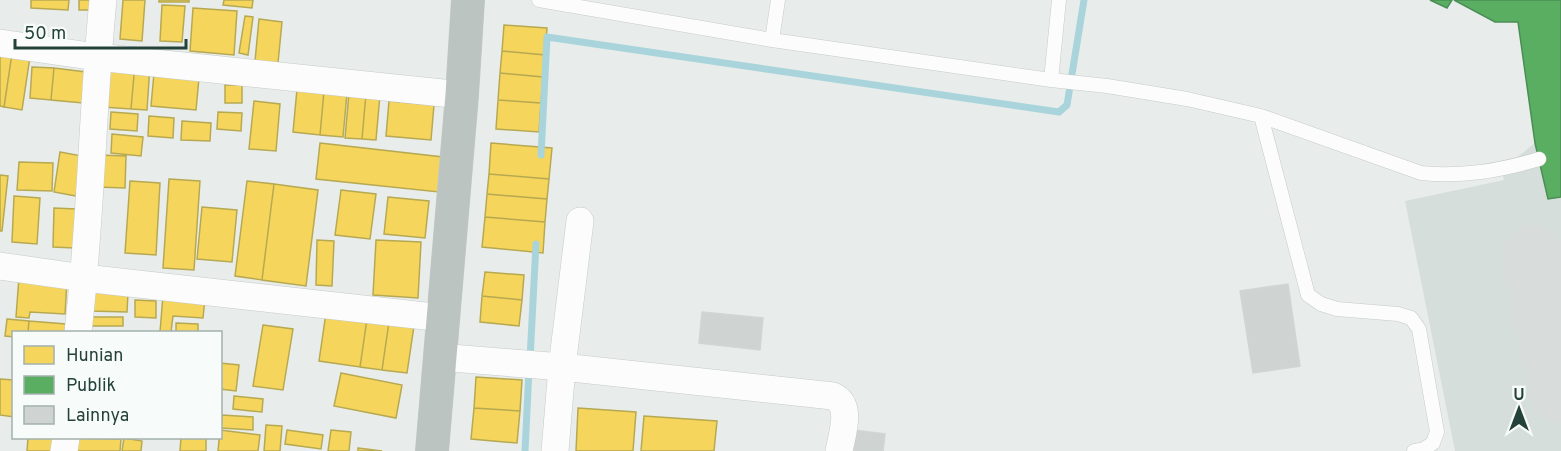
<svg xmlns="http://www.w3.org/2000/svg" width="1561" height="451" viewBox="0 0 1561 451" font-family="Overpass,sans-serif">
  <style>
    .built { fill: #d6dedb }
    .homes { fill: #f6d55c; stroke: #b7a952; stroke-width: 1.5 }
    .public { fill: #5aae61; stroke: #4a8e55; stroke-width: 1.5 }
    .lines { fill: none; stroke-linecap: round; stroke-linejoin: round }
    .stream { stroke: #a9d4db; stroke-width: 7 }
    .taxiway { stroke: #d8dddc; stroke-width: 62 }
    .building { fill: #cfd4d2; stroke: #d1d6d4; stroke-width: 1.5 }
    .lane-casing { stroke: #c5cac8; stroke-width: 15 }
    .street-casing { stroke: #c5cac8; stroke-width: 28 }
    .highway-casing { stroke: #c3ccc9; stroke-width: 34 }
    .lane { stroke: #fcfcfc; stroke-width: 14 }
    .street { stroke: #fcfcfc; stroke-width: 27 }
    .highway { stroke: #bcc4c2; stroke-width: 33 }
  </style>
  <rect width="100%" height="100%" fill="#e8edeb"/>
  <path class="built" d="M 1561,0 L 1561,451 L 1455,451 L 1405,201 L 1504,180 L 1501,170 L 1535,143 L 1518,22 L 1495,22 Z"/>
  <path class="homes" d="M 31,0 L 69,0 L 68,10 L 31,8 Z
    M 79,0 L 96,0 L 96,10 L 79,10 Z
    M 123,0 L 145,0 L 142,41 L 120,39 Z
    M 159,0 L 189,0 L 189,2 L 159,2 Z
    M 224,0 L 253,0 L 252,8 L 223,5 Z
    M 162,5 L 185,6 L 182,42 L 160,41 Z
    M 193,8 L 237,11 L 234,55 L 190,51 Z
    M 245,16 L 253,17 L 248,55 L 239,53 Z
    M 259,19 L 282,22 L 278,63 L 255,61 Z
    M 504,25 L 547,28 L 545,55 L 502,51 Z
    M 0,45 L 13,47 L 4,107 L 0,106 Z
    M 13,47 L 31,50 L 22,110 L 4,107 Z
    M 502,51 L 545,55 L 543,77 L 500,73 Z
    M 106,62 L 135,64 L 131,109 L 103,107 Z
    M 135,64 L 150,65 L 147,110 L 131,109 Z
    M 32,67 L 54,68 L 51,100 L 30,98 Z
    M 54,68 L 86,72 L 83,103 L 51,100 Z
    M 154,73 L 199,78 L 196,110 L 151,106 Z
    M 500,73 L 543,77 L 541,103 L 498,100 Z
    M 225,85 L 242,85 L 242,103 L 225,103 Z
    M 297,89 L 324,91 L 320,135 L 293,132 Z
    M 324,91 L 347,93 L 343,137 L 320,135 Z
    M 349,93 L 366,94 L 362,139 L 345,138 Z
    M 366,94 L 380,95 L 376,140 L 362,139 Z
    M 498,100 L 541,103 L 539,132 L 496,129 Z
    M 254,101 L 280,104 L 276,151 L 249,149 Z
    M 389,101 L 434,105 L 431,140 L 386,136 Z
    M 111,112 L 138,114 L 137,131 L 110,129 Z
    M 218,112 L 242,113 L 241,131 L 217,129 Z
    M 149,116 L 174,118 L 173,138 L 148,136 Z
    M 182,121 L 211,123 L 210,141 L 181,140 Z
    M 112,134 L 143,137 L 141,156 L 111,153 Z
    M 320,143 L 443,157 L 439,192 L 316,179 Z
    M 491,143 L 552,148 L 549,179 L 489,174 Z
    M 60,152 L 82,156 L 76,196 L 54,192 Z
    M 98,155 L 126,156 L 125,188 L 97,187 Z
    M 19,162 L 53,163 L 52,191 L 17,190 Z
    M 489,174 L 549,179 L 547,199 L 487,194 Z
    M 0,175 L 8,176 L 2,231 L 0,231 Z
    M 169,179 L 200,181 L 194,270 L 163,268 Z
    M 130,181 L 160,183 L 156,255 L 125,253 Z
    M 247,181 L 274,184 L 262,280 L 235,276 Z
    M 274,184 L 318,190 L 306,286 L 262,280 Z
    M 341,190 L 376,194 L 370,239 L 335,235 Z
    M 487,194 L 547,199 L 545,222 L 485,217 Z
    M 14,196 L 40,198 L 37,244 L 12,242 Z
    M 388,197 L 429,201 L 425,238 L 384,234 Z
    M 202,207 L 237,210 L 232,262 L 197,259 Z
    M 54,208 L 76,209 L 74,248 L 53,247 Z
    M 485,217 L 545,222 L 543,253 L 482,247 Z
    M 317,240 L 334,241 L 332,286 L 316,285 Z
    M 376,240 L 421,242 L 418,298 L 373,295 Z
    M 485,272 L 524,275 L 522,300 L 482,296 Z
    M 19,277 L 67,281 L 65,314 L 30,312 L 29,318 L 16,317 Z
    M 91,291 L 128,293 L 127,312 L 90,311 Z
    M 163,295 L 205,298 L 203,318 L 173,316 L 171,332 L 160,332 Z
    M 482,296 L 522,300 L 519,326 L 480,322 Z
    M 135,300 L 156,301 L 156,318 L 135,317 Z
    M 327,306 L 368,312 L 360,367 L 319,361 Z
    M 368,312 L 390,315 L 382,370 L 360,367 Z
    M 390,315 L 415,319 L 407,373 L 382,370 Z
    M 88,317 L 123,317 L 123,326 L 88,326 Z
    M 7,319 L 29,321 L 28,332 L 14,332 L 14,337 L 5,336 Z
    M 29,321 L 66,324 L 65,332 L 28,332 Z
    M 176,323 L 198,324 L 198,332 L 176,332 Z
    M 263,325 L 293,329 L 283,390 L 253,386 Z
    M 220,363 L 239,365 L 236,391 L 220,389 Z
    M 341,373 L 402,385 L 396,418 L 334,406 Z
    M 476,377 L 522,380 L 520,411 L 474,408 Z
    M 0,379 L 14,380 L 14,417 L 0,415 Z
    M 234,396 L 263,399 L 262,412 L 233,409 Z
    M 474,408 L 520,411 L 517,443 L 471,439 Z
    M 578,408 L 636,412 L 633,451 L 576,451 Z
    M 222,415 L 253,417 L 253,430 L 221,428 Z
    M 644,416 L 717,421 L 714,451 L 641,451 Z
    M 266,425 L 282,426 L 280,451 L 264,451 Z
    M 220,430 L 260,435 L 258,451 L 218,451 Z
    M 287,430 L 323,435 L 321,449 L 285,444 Z
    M 331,430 L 351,432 L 349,451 L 328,451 Z
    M 28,438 L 57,438 L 55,451 L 27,451 Z
    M 76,438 L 121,439 L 120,451 L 74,451 Z
    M 124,438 L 142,441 L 141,451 L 122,451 Z
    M 181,438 L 206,438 L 206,451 L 180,451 Z
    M 358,448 L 382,451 L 358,451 Z"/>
  <path class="public" d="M 1430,0 L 1452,0 L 1447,8 Z
    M 1454,0 L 1561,0 L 1561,197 L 1548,199 L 1535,143 L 1518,22 L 1495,22 Z"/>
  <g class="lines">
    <path class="stream" d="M 541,155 L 547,37 L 1059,112 L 1067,105 L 1084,0
      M 530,359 L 536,244
      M 525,451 L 529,370"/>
    <path class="taxiway" d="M 1533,256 L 1561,391"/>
  </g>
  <path class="building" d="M 1288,284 L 1300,366 L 1253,373 L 1240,291 Z
    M 702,312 L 763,318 L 760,350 L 699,343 Z
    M 853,430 L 885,434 L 883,451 L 851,451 Z"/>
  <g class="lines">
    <defs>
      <path id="lane" d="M 539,0 L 772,40 L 1051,80 L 1107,86 L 1187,99 L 1261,116 L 1421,173 C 1463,177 1498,171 1539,159
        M 772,40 L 778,0
        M 1051,80 L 1059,0
        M 1261,116 L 1308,295 L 1321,304 L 1337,309 L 1398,314 L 1411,318 L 1419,329 L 1437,432 L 1433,443 L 1424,449 L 1414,451"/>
      <path id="street" d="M 0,43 L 97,57 L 462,95
        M 0,266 L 84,278 L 443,318
        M 78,332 C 91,222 92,111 103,0
        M 439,357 L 562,367 L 833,396 C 853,405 842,434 839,451
        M 64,451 L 66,438
        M 555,451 L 562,367 L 580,221"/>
      <path id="highway" d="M 432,451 L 462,95 L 468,0"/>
    </defs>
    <use href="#lane" class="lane-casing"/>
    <use href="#street" class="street-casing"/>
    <use href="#highway" class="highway-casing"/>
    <use href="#lane" class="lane"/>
    <use href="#street" class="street"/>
    <use href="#highway" class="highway"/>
  </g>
  <rect x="12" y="331" width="210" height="108" fill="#f7fbf9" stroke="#a3b1ad" stroke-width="1.5"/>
  <rect x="24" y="346" width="30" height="18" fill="#f6d55c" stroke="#a3b1ad" stroke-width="1.5"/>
  <text x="66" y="361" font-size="18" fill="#24423a">Hunian</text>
  <rect x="24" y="376" width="30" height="18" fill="#5aae61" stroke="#a3b1ad" stroke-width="1.5"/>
  <text x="66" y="391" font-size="18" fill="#24423a">Publik</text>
  <rect x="24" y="406" width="30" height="18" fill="#cfd4d2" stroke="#a3b1ad" stroke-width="1.5"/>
  <text x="66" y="421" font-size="18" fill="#24423a">Lainnya</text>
  <g transform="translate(1519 409)" stroke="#f7fbf9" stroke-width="4.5" paint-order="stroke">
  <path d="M0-4.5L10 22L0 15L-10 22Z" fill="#24423a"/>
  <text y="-9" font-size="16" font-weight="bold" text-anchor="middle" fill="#24423a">U</text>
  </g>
  <path d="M15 39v9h171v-9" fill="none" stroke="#24423a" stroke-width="3"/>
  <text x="24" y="39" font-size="18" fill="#24423a" stroke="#f7fbf9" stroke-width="4.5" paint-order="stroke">50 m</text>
</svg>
